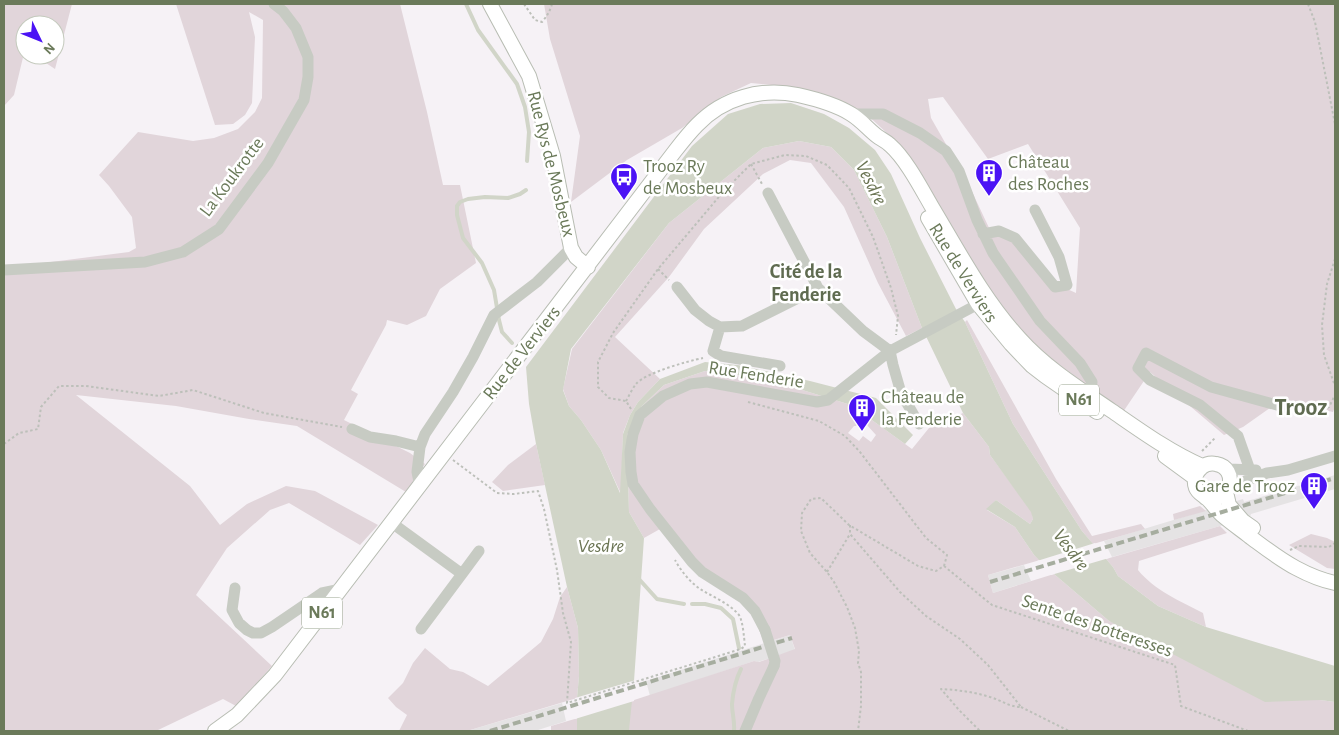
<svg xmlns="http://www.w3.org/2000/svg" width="1339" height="735" viewBox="0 0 1339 735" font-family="'Alegreya Sans',sans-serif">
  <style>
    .built { fill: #e5e3e4 }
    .green { fill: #e1d5da; fill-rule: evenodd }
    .water { fill: #d1d5c8 }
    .pier { fill: #f6f2f6 }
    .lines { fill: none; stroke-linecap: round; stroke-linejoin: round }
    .stream { stroke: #d1d5c8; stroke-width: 4 }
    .major-casing { stroke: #b8bdb3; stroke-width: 16 }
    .path { stroke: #bdc0ba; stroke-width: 2; stroke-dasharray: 2.5 2.5; stroke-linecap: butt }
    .minor { stroke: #c7cbc3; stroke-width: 11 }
    .major { stroke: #fff; stroke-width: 14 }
    .rail { stroke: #a6ad9f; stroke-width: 4; stroke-dasharray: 8 4; stroke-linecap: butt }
    .minor-bridge { stroke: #c7cbc3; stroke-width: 11 }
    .labels { text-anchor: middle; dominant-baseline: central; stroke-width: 5; stroke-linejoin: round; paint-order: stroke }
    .shield { fill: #fff; stroke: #97a28c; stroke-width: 1 }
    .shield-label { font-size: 18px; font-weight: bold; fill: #6b7a5a }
    .poi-label { font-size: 19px; fill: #6b7a5a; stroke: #fff; text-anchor: start }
    .street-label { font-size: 19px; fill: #6b7a5a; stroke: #fff }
    .water-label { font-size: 20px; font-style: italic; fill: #6b7554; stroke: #fff }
    .neighbourhood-label { font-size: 20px; font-weight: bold; fill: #5f6b50; stroke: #fff }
    .district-label { font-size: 24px; font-weight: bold; fill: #5f6b50; stroke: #fff }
  </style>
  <rect width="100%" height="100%" fill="#f6f2f6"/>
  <path class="built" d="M 1335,475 L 1335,489 L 1251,514 L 1250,517 L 1220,526 L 1112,557 L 1104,541 L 1243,499 L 1244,502 Z
    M 1024,565 L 1031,581 L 993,593 L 988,575 Z
    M 790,635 L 795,650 L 758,662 L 754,661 L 650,696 L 646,681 Z
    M 562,703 L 566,721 L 535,731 L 467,731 Z"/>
  <path class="green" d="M 4,4 L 72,4 L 55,69 L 34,55 L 55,55 L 55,25 L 25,25 L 25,49 L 14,95 L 4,106 Z
    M 176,4 L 400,4 L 427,112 L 443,185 L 460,185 L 476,263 L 440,289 L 426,316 L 407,325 L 387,320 L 386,325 L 351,390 L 358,394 L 344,420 L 410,453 L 425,464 L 406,492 L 297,426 L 249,419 L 176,406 L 76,395 L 190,486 L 220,525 L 247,504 L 286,486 L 315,491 L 378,525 L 360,545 L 289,503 L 270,510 L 227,548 L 196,595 L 272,666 L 236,706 L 223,699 L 156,731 L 4,731 L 4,268 L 129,252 L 136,248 L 132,217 L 109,186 L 99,175 L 138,132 L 193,141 L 214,138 L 238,129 L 255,112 L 262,98 L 263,20 L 249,12 L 255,37 L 252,103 L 245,115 L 233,124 L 215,125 Z
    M 544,4 L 1335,4 L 1335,407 L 1333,412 L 1281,400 L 1243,427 L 1224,435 L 1150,372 L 1123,412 L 1045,354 L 994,302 L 903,148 L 863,111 L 800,88 L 751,83 L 721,97 L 682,128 L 627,160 L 571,202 L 580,136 L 550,39 ZM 943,97 L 988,159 L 1028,144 L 1080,228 L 1076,293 L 1045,279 L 1019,244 L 990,230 L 967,181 L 931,118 L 928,99 Z
    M 799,141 L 831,147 L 854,170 L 887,237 L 922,328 L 906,336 L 878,283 L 844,207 L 811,163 L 790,160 L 763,174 L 704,229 L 669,277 L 615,337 L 660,379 L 638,402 L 630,415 L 623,433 L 621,494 L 601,450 L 581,420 L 569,406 L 563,389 L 572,349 L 669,223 L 763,148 Z
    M 967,320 L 1056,479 L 1092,536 L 1141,524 L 1145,529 L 1093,544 L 1082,531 L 1013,424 L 965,322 Z
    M 705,371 L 744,376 L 799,389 L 851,405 L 912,449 L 929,428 L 963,413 L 989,447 L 990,455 L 1032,512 L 1033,519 L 1030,524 L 996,500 L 987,510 L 1015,527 L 1034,555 L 1040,560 L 988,575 L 993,593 L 1054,574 L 1109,621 L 1320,700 L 1335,702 L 1335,731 L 628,731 L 631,701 L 754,661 L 759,662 L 795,649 L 790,635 L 764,643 L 753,612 L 660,529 L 644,538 L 629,512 L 627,435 L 634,419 L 642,406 L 664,385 ZM 859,423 L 863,426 L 866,424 L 876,435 L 871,442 L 863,436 L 859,441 L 848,433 L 854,426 L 856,426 Z
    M 536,444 L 545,485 L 503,491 L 492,482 L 508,465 Z
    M 1200,506 L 1206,511 L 1174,520 L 1173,514 Z
    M 1220,526 L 1227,533 L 1139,561 L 1138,570 C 1154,590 1180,601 1203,613 L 1206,627 L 1158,606 L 1118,576 L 1113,567 L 1106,559 Z
    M 1311,534 L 1327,538 L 1335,542 L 1335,569 L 1327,568 L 1289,545 Z
    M 567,587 L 578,628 L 579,676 L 577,698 L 467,731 L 399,731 L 407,715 L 396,707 L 388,698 L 403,683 L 413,663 L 425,648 L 450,669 L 463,672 L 488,686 L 541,642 L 553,619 L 560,597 Z
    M 578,718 L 577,731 L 551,731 L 551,726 Z"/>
  <path class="water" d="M 791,103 L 824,114 L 849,128 L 875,150 L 891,174 L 920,238 L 956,309 L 965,322 L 1013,424 L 1082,531 L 1113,567 L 1118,576 L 1158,606 L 1206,627 L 1335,666 L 1335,702 L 1320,700 L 1265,702 L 1109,621 L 1054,574 L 1034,555 L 1015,527 L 986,509 L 996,500 L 1030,524 L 1033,519 L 1031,512 L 990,455 L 989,447 L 963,413 L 922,328 L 887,237 L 854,170 L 831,147 L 799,141 L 763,148 L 669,223 L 571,349 L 563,390 L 569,406 L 581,420 L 601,450 L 620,493 L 623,434 L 630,415 L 638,402 L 660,379 L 705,362 L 738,365 L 810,381 L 876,398 L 913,435 L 905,444 L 851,405 L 799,389 L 744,376 L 705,371 L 664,385 L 642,406 L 634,419 L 627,435 L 629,512 L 644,538 L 634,681 L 629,730 L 577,731 L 577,698 L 579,676 L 578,628 L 567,587 L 536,444 L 529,404 L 526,367 L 692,146 L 728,114 L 760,104 Z"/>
  <path class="pier" d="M 1095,543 L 1109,558 L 1051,575 L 1037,561 Z
    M 636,680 L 634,701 L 575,719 L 575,698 Z"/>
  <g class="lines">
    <path class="stream" d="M 466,4 L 478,30 L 517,84 L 525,107 L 529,132 L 527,161
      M 512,343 L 502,332 L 499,320 L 494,290 L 482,263 L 463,238 L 457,215 L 457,206 L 460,202 L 468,199 L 485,197 L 508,198 L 520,194 L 526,190
      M 638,578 L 657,599 L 684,604
      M 692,604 L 705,604 L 721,608 L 733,619 L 739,648
      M 734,731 C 735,722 732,713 732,704 C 733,692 736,679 741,669"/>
    <defs>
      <path id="major" d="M 490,4 L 529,76 L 553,156 L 571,248 L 576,257 L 588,267
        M 928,218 L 978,304 L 1011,344 L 1032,366 L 1045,376 L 1097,412
        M 1165,456 L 1195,478
        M 1226,492 L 1229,505 L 1243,521 L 1253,528
        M 1207,498 C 1232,503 1239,468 1216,464 C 1211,463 1206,464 1202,467 C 1196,472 1193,480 1196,488 C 1198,493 1202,494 1206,498 C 1211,501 1216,510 1222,515 C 1230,522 1240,529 1249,536 C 1264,547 1279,559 1296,568 C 1309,575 1321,580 1335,583
        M 215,731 L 237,715 L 275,675 L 675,151 C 682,142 689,133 697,125 C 723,98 761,87 798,95 C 816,99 835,104 851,114 C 861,120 868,129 877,136 C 881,139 886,141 890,145 C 906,159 921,188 932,207 C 959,252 984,300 1020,339 C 1046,368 1080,389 1112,411 C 1141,431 1170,452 1202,466"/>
    </defs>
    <use href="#major" class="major-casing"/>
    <path class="path" d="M 524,4 L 535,20 L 542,22 C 547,16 550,11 552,4
      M 1308,4 L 1315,22 L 1335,124
      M 751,164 L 762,184
      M 1335,259 L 1327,284 L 1322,325 L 1324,355 L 1335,386
      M 658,269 L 669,280
      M 626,401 C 629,396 632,389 636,384 C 645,373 688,361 703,358
      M 748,402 L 819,421 L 845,436 L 860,452 L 926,538 L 947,555 L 944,566 L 936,571 L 918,566 L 849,525 L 821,498 L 811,499 L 802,513 L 801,531 L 810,553 L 827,572 L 834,582 L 847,607 L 855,628 L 859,651 L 858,663 L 861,672 L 861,706 L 858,731
      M 631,409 L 626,401 L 609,398 L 598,387 L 598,362 L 613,333 L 658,269 L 723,192 L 751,164 L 785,155 L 806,156 L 827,165 L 849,188 L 873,237 L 891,288 L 898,316 L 896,335
      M 1294,409 L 1314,414 L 1329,407 L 1335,395
      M 4,444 L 19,433 L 38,429 L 41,407 L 59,386 L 86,386 L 159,396 L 193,390 L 264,413 L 342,427
      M 1202,451 L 1216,437
      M 453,460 L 497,493 L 514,494 L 538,491 L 544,509 L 557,570 L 563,613 L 571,642 L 567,703 L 741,649 L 745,646 C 744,638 743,621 739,615 C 729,603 713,597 700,589 C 690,582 681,571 675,560
      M 850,525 L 850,534 L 900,592 L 926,616 L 960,639 L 988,665 L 1021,707 C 1009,707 1001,700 990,697 C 974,692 958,690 941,689 L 959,710 L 980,731
      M 1290,550 L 1299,546 L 1329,547 L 1335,543
      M 944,566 L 992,605 L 1175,665 L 1181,706 L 1248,731
      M 827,572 L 850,534
      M 1021,707 L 1069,731"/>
    <path class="minor" d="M 851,114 L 883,114 L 920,133 L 946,151 L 959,171 L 977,220 L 993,253 L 1040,321 L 1080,363 L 1092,382 L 1088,394
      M 768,193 L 818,288 L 863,331 L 890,351
      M 983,234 L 999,231 L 1015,238 L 1055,287 L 1067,285 L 1059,257 L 1035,210
      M 4,270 L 145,262 L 183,252 L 219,229 L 268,163 L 304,100 L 308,77 L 308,57 L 296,28 L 283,11 L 274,4
      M 677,287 L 695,310 L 709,321 L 720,327 L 742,326 L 818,288
      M 720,327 L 713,351 L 721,356 L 780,366
      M 890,351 L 893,365 L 901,393 L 919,424
      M 352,429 L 370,437 L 396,441 L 420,447
      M 1221,465 L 1228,469 L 1256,470
      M 1250,470 L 1238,436 L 1200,405 L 1150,380 L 1138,368 L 1146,353 L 1211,387 L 1284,407
      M 420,487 L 417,472 L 420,447 L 425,434 L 453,392 L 473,357 L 494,315 L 537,282 L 571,248
      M 1229,487 L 1267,473 L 1288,470 L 1335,456
      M 392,523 L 462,574 L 421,629
      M 462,574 L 479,551
      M 235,588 L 232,610 L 239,623 L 247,630 L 253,633 L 261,633 L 272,627 L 322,593 L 341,589
      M 765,630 L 755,611 L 743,598 L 702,572 L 692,562 L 650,509 L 633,484 L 631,472 L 630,452 L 633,434 L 640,415 L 663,396 L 690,384 L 707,382 L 817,402 L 828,400 L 890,351 L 984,301
      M 745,731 L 759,698 L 774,666"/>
    <use href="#major" class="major"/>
    <path class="rail" d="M 990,582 L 1335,478
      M 490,731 L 792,638"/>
    <path class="minor-bridge" d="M 765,630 L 775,661 L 774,666"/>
  </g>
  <defs>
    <symbol id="building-pin" viewBox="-11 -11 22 30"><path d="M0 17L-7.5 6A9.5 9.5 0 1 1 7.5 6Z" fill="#4b13f5" stroke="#fff"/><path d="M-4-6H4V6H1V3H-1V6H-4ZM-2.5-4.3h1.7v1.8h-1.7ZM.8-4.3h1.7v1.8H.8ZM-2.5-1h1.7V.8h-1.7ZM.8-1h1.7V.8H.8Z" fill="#fff"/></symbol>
    <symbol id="bus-pin" viewBox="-11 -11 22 30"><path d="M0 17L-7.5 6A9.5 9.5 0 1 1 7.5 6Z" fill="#4b13f5" stroke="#fff"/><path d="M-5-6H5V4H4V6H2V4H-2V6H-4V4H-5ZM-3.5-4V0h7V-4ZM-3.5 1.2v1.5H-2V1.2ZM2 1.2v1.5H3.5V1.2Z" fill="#fff"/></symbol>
  </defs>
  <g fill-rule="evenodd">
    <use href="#building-pin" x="973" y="157" width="32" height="43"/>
    <use href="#bus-pin" x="608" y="161" width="32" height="43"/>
    <use href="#building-pin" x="846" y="392" width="32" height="43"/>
    <use href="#building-pin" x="1298" y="470" width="32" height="43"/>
  </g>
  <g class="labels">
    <g class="shield">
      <rect x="1059" y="384.5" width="40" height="31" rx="4"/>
      <rect x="302" y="597.5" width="40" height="31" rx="4"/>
    </g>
    <g class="shield-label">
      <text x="1079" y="400">N61</text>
      <text x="322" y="613">N61</text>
    </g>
    <g class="poi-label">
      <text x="1008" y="162">Château<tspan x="1008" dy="22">des Roches</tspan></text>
      <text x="643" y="166">Trooz Ry<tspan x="643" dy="22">de Mosbeux</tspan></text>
      <text x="881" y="397">Château de<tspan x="881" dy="22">la Fenderie</tspan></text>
      <text x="1295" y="486" text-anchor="end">Gare de Trooz</text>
    </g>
    <g class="street-label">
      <text transform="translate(551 164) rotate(76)">Rue Rys de Mosbeux</text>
      <text transform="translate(232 177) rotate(-53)">La Koukrotte</text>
      <text transform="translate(963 273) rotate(58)">Rue de Verviers</text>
      <text transform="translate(522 353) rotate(-52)">Rue de Verviers</text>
      <text transform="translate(756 375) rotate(9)">Rue Fenderie</text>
      <text transform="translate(1097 626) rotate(19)">Sente des Botteresses</text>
    </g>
    <g class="water-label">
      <text transform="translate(871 183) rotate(63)">Vesdre</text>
      <text x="601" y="546">Vesdre</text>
      <text transform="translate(1071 550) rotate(53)">Vesdre</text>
    </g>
    <g class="neighbourhood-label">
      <text x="806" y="272">Cité de la<tspan x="806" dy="23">Fenderie</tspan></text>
    </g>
    <g class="district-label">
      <text x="1301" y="408">Trooz</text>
    </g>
  </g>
  <rect width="1339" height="735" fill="none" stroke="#6b7a5a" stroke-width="10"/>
  <g transform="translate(40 40) rotate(133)"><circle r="24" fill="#ffffff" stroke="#c4cabd"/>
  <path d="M0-4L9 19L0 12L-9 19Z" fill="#4b13f5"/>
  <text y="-8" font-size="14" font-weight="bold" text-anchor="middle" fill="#6b7a5a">N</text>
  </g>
</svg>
